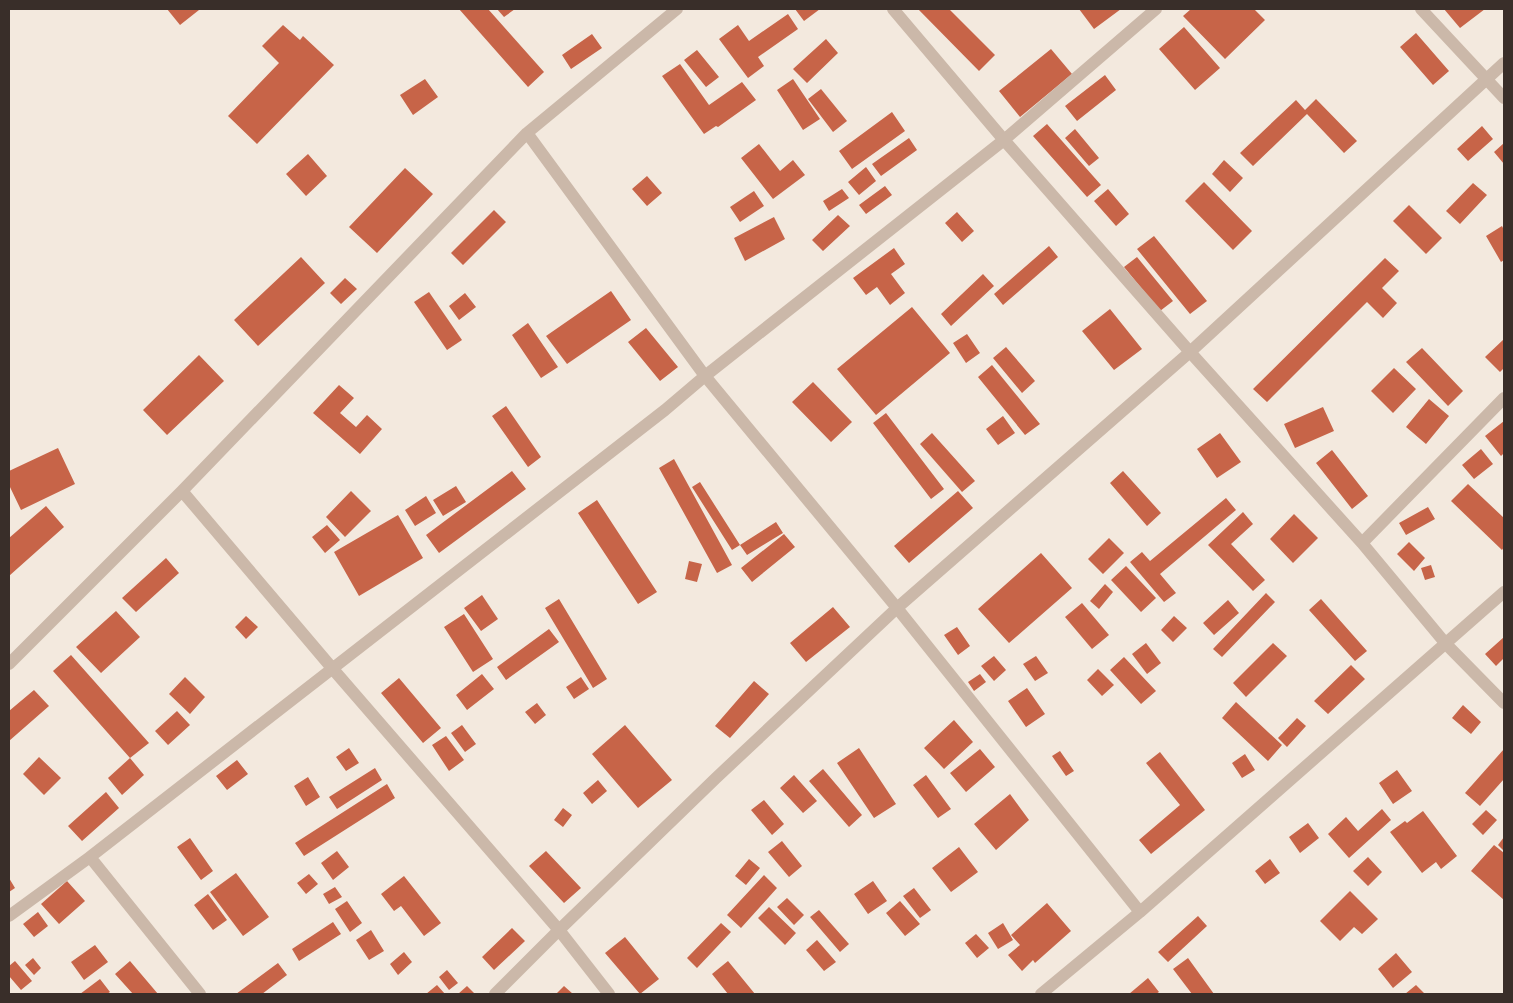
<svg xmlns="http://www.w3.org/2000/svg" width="1513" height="1003" viewBox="0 0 1513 1003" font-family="Figtree,sans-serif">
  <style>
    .building { fill: #c76448 }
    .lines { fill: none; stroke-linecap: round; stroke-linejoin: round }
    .minor { stroke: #cbb8a9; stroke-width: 12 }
  </style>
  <rect width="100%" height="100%" fill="#f3e9de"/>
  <path class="building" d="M 167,9 L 197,9 L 199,10 L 180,25 Z
    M 459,9 L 488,9 L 544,72 L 528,87 Z
    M 497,9 L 515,9 L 504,17 Z
    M 795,9 L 820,9 L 804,21 Z
    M 918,9 L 949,9 L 995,55 L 979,71 Z
    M 1079,9 L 1121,9 L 1094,29 Z
    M 1191,9 L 1254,9 L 1265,20 L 1225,59 L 1183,16 Z
    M 1444,9 L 1485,9 L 1460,28 Z
    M 788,14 L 798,29 L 758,57 L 764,66 L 748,78 L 719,39 L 738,25 L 749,41 Z
    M 283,25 L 300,40 L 303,36 L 334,65 L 257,144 L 228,116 L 279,63 L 262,46 Z
    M 1184,27 L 1220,68 L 1195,90 L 1159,49 Z
    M 1416,33 L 1449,71 L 1433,85 L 1400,47 Z
    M 592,34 L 602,48 L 571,69 L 562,55 Z
    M 826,39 L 838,53 L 807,83 L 793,69 Z
    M 1051,49 L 1072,74 L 1020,117 L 999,91 Z
    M 697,50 L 719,77 L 706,87 L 684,60 Z
    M 680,64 L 709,105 L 742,82 L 756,100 L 718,127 L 716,126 L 704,134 L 662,76 Z
    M 1105,75 L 1116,90 L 1077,121 L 1065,106 Z
    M 425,79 L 438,97 L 413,115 L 400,95 Z
    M 793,79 L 820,119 L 803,130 L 777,90 Z
    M 821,89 L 847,121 L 833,132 L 808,99 Z
    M 1316,99 L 1357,141 L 1344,153 L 1307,114 L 1253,166 L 1240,153 L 1296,100 L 1305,110 Z
    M 892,112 L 905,131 L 852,169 L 839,151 Z
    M 1047,124 L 1101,185 L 1087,197 L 1033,136 Z
    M 1482,126 L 1493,139 L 1468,161 L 1457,149 Z
    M 1075,129 L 1099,158 L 1089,166 L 1065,138 Z
    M 909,138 L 917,150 L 881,176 L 872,164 Z
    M 1504,143 L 1504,164 L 1494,152 Z
    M 759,144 L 780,171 L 793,160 L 805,175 L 773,199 L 741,158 Z
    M 308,154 L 327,176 L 306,196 L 286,174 Z
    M 1224,160 L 1243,178 L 1230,192 L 1212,174 Z
    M 866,167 L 876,181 L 859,195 L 848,182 Z
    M 405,168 L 433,194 L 377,253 L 349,227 Z
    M 647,176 L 662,193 L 647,206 L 632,189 Z
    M 1204,182 L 1252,231 L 1233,250 L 1185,201 Z
    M 1473,183 L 1487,195 L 1460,224 L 1446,211 Z
    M 885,186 L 892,195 L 866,214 L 859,205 Z
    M 842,189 L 849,198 L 829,211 L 823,201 Z
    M 1108,189 L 1129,214 L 1116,226 L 1094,201 Z
    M 754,191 L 764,206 L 740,222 L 730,207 Z
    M 1409,205 L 1442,238 L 1426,254 L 1393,221 Z
    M 494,210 L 506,222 L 463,265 L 451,253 Z
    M 957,212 L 974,231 L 962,242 L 945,223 Z
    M 838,215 L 850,226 L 823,251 L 812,240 Z
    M 774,217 L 785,239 L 745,261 L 734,238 Z
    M 1502,226 L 1504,230 L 1504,260 L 1501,262 L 1486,236 Z
    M 1154,236 L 1207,301 L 1190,314 L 1137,249 Z
    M 1049,246 L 1058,257 L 1003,305 L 994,294 Z
    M 894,248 L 905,264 L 891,274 L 905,293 L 890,305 L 877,287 L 866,295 L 853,278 Z
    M 301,257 L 325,283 L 258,346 L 234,320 Z
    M 1137,257 L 1173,301 L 1160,311 L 1124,267 Z
    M 1385,258 L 1399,271 L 1382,288 L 1397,303 L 1383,318 L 1367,302 L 1267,402 L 1253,389 Z
    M 983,274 L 994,286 L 951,326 L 941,314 Z
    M 345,278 L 357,289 L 341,304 L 330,293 Z
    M 611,291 L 631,320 L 567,364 L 546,336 Z
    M 429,292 L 462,340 L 447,350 L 414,302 Z
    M 465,293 L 476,307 L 459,320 L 449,306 Z
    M 912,307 L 950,353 L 876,415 L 837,369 Z
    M 1110,309 L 1142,349 L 1114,370 L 1082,331 Z
    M 528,323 L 558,367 L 541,378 L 512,335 Z
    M 646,328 L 678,367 L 660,381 L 628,342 Z
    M 967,334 L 980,353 L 966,363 L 953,343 Z
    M 1504,339 L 1504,368 L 1500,372 L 1485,357 Z
    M 1006,347 L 1035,381 L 1022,393 L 993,358 Z
    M 1422,348 L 1463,391 L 1448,406 L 1406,362 Z
    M 199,355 L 224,381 L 167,435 L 143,410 Z
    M 992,365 L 1040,424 L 1025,435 L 978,377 Z
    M 1394,368 L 1416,389 L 1393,413 L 1371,391 Z
    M 813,382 L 852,422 L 831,442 L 792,402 Z
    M 339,385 L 354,398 L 340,413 L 356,427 L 367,415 L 382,429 L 360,454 L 313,413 Z
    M 1429,399 L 1449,416 L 1426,444 L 1406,427 Z
    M 506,406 L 541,457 L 528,467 L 492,416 Z
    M 1323,407 L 1334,431 L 1295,448 L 1284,424 Z
    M 886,413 L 944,489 L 931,499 L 873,423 Z
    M 1003,416 L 1015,433 L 998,445 L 986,429 Z
    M 1504,421 L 1504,453 L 1501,456 L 1485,436 Z
    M 932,433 L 975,481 L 962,492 L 920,444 Z
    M 1220,433 L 1241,462 L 1217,478 L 1197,449 Z
    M 58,448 L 75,484 L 21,510 L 9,485 L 9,471 Z
    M 1481,449 L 1493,464 L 1474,479 L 1462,465 Z
    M 1332,450 L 1368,496 L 1352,509 L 1316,463 Z
    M 674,459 L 732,565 L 717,573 L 659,468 Z
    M 512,471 L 526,489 L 439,553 L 426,535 Z
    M 1123,471 L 1161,513 L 1147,526 L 1110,483 Z
    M 700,482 L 740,545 L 732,550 L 692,487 Z
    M 1468,484 L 1504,518 L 1504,547 L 1502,550 L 1451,501 Z
    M 456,486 L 466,502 L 443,516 L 433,500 Z
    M 351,491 L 371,511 L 345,537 L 326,517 Z
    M 958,491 L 973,508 L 909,563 L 894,546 Z
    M 426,496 L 436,513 L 415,526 L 405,510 Z
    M 1226,498 L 1236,510 L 1160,574 L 1176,593 L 1164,602 L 1130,562 L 1142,552 L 1150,561 Z
    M 597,500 L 657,592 L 638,604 L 578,513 Z
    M 46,506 L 64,527 L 9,576 L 9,538 Z
    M 1428,507 L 1435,519 L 1406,535 L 1399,523 Z
    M 1243,512 L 1253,524 L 1231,544 L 1265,580 L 1253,591 L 1208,545 Z
    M 1294,514 L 1318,538 L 1293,563 L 1270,539 Z
    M 398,515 L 423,558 L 359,596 L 334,552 Z
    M 776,522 L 783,533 L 747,555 L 740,545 Z
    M 327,525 L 340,540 L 325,553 L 312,537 Z
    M 784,534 L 795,547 L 752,582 L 741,568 Z
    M 1109,538 L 1124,553 L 1103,574 L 1088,559 Z
    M 1409,542 L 1425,558 L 1414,571 L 1397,554 Z
    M 1041,553 L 1072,588 L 1009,643 L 978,609 Z
    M 166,558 L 179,573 L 136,612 L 122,598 Z
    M 689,561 L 702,564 L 697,582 L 685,579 Z
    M 1431,565 L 1435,577 L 1425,580 L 1421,568 Z
    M 1126,566 L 1156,598 L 1141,612 L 1111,580 Z
    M 1105,584 L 1113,592 L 1099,609 L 1090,601 Z
    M 1266,593 L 1275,602 L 1222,657 L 1213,649 Z
    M 482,595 L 498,619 L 481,631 L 464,608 Z
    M 559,599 L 607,679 L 593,688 L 545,608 Z
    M 1321,599 L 1367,651 L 1355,661 L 1309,610 Z
    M 1228,600 L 1239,613 L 1214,635 L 1203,623 Z
    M 1082,603 L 1109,635 L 1092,649 L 1065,617 Z
    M 833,607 L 850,627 L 806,662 L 790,643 Z
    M 116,611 L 140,637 L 101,673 L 76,647 Z
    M 464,614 L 493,659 L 473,672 L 444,627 Z
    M 246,616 L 258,627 L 246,639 L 235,627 Z
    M 1174,616 L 1187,628 L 1173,642 L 1161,630 Z
    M 957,627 L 970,646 L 958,655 L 944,635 Z
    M 549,629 L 559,642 L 506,680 L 497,667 Z
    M 1504,637 L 1504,658 L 1496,666 L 1485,654 Z
    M 1146,643 L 1161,663 L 1147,674 L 1132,654 Z
    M 1273,643 L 1287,656 L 1246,697 L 1233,683 Z
    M 71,655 L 149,743 L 130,758 L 53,671 Z
    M 994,656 L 1006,670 L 994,681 L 981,666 Z
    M 1036,656 L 1048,673 L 1035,681 L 1023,664 Z
    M 1124,657 L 1156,691 L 1141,704 L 1110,670 Z
    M 1351,665 L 1365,679 L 1328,714 L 1314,701 Z
    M 1098,669 L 1114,685 L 1102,696 L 1087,680 Z
    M 482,674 L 494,689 L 467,710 L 456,695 Z
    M 980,674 L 986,682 L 974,691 L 968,682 Z
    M 185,677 L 205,697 L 190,714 L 169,694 Z
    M 581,677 L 589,689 L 574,699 L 566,687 Z
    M 399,678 L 441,728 L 423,743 L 381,693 Z
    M 754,681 L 769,694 L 730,738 L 715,726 Z
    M 1027,688 L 1045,714 L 1026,727 L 1008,701 Z
    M 34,690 L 49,706 L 9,741 L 9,711 Z
    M 1236,702 L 1282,745 L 1268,761 L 1222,718 Z
    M 537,703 L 546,715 L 535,724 L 525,712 Z
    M 1463,705 L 1481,722 L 1471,734 L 1452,718 Z
    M 177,711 L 190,725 L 168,745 L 155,731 Z
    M 1297,718 L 1306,726 L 1287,747 L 1278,738 Z
    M 954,720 L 973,742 L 944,769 L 924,748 Z
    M 462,725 L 476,744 L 465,752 L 451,733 Z
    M 625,725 L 672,780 L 638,808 L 592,754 Z
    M 446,736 L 464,760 L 449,771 L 432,745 Z
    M 349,748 L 359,763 L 346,771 L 336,757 Z
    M 859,748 L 896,804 L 874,818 L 837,763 Z
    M 980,749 L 995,767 L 966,792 L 950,773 Z
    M 1504,749 L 1504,779 L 1480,806 L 1465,793 Z
    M 1060,751 L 1074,771 L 1066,776 L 1052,756 Z
    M 1160,752 L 1205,810 L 1151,854 L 1139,840 L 1180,805 L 1146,763 Z
    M 1245,754 L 1255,770 L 1242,778 L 1232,763 Z
    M 39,757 L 61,778 L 44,795 L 23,774 Z
    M 130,758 L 144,775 L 122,795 L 108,778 Z
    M 237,760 L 248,774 L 227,790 L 216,776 Z
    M 375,768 L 382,780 L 337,809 L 329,797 Z
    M 823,769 L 862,815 L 849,827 L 809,781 Z
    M 1397,770 L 1412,791 L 1393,804 L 1379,783 Z
    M 794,775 L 817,801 L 803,813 L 780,788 Z
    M 926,775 L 951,809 L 938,818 L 913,785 Z
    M 308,777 L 320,797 L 306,806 L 294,786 Z
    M 598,780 L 607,791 L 592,804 L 583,793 Z
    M 387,784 L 395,798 L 304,856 L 295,843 Z
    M 106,792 L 119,808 L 82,841 L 68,826 Z
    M 1010,794 L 1029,820 L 996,850 L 974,824 Z
    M 764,800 L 784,824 L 772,835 L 751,810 Z
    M 563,808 L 572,815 L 563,827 L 554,820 Z
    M 1382,809 L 1391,820 L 1349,858 L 1328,834 L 1346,817 L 1358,831 Z
    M 1486,810 L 1497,820 L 1483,835 L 1472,824 Z
    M 1423,811 L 1457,856 L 1441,869 L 1436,862 L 1422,873 L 1390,832 L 1405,821 L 1407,823 Z
    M 1308,823 L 1319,838 L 1300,853 L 1289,837 Z
    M 1504,837 L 1504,851 L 1498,845 Z
    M 190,838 L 213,871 L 201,880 L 177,847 Z
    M 782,841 L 802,866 L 789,877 L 768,852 Z
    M 1494,845 L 1504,853 L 1504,900 L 1471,871 Z
    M 959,847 L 978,872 L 951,892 L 932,868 Z
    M 337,851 L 349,867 L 333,880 L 321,863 Z
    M 546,851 L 581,888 L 564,903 L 529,866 Z
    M 1368,857 L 1382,872 L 1368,886 L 1353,871 Z
    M 749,859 L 760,868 L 746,885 L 735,876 Z
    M 1270,859 L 1280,873 L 1265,884 L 1255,871 Z
    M 236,873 L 269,917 L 243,936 L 210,892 Z
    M 309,874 L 318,884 L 306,894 L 297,883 Z
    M 764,875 L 777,888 L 741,928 L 727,915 Z
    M 404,876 L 441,923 L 424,936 L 401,906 L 394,911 L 381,894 Z
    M 9,878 L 15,888 L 9,892 Z
    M 67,881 L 85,901 L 59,924 L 41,904 Z
    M 873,881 L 887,901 L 868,914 L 854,894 Z
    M 335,887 L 342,897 L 329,904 L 323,894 Z
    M 914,888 L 931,910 L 920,918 L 903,896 Z
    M 1350,891 L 1378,919 L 1362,934 L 1354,927 L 1340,941 L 1320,921 Z
    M 208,894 L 227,920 L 213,930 L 194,905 Z
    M 787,898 L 804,915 L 794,925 L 777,907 Z
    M 347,901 L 362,923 L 350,932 L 335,909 Z
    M 900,901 L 920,924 L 905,936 L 886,913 Z
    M 1047,903 L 1071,931 L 1035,963 L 1033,960 L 1022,971 L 1008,955 L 1020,945 L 1011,935 Z
    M 769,907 L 796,933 L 785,945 L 758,918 Z
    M 819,910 L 849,944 L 840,952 L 810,917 Z
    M 38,912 L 48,926 L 34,937 L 23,924 Z
    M 1198,916 L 1207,926 L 1168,962 L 1158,952 Z
    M 333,922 L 341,934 L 299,961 L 292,949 Z
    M 721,923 L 731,932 L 697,968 L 687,958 Z
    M 1003,923 L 1013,940 L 998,949 L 988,933 Z
    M 512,928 L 525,941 L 494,970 L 482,957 Z
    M 371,930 L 384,951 L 369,960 L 356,940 Z
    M 976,934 L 989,948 L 977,958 L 965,943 Z
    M 625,937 L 659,979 L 640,994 L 605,953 Z
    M 817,940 L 836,962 L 824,971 L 806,950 Z
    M 95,945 L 108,962 L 84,980 L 71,962 Z
    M 404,952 L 412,962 L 398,975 L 390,964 Z
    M 1396,953 L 1412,972 L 1393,988 L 1378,969 Z
    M 33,958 L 41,968 L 34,975 L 25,965 Z
    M 1188,958 L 1214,994 L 1192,994 L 1173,969 Z
    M 15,961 L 32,981 L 21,990 L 9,976 L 9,966 Z
    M 130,961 L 158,994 L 133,994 L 115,974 Z
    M 728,961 L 755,994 L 728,994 L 712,974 Z
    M 278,963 L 287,975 L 262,994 L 236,994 Z
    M 447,970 L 458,983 L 449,990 L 439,977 Z
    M 1148,978 L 1159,992 L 1156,994 L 1129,994 Z
    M 100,979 L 110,992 L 107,994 L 80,994 Z
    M 437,985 L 445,994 L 426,994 Z
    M 1416,985 L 1425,994 L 1405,994 Z
    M 467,986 L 475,994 L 458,994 Z
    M 564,986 L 573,994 L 556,994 Z"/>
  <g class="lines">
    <path class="minor" d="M 893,9 L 1004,140 L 1190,352 L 1362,543 L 1446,644 L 1504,703
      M 1421,9 L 1504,98
      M 527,133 L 705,376 L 897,608 L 1140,912
      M 182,491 L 332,668 L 559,930 L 609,994
      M 1362,543 L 1504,398
      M 9,664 L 182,491 L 527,133 L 677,9
      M 90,857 L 200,994
      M 9,916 L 90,857 L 665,410 L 705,376 L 1004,140 L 1156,9
      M 495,994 L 559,930 L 716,778 L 897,608 L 1190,352 L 1504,63
      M 1041,994 L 1140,912 L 1504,592"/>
  </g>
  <rect width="1513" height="1003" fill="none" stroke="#392e29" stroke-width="20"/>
</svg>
